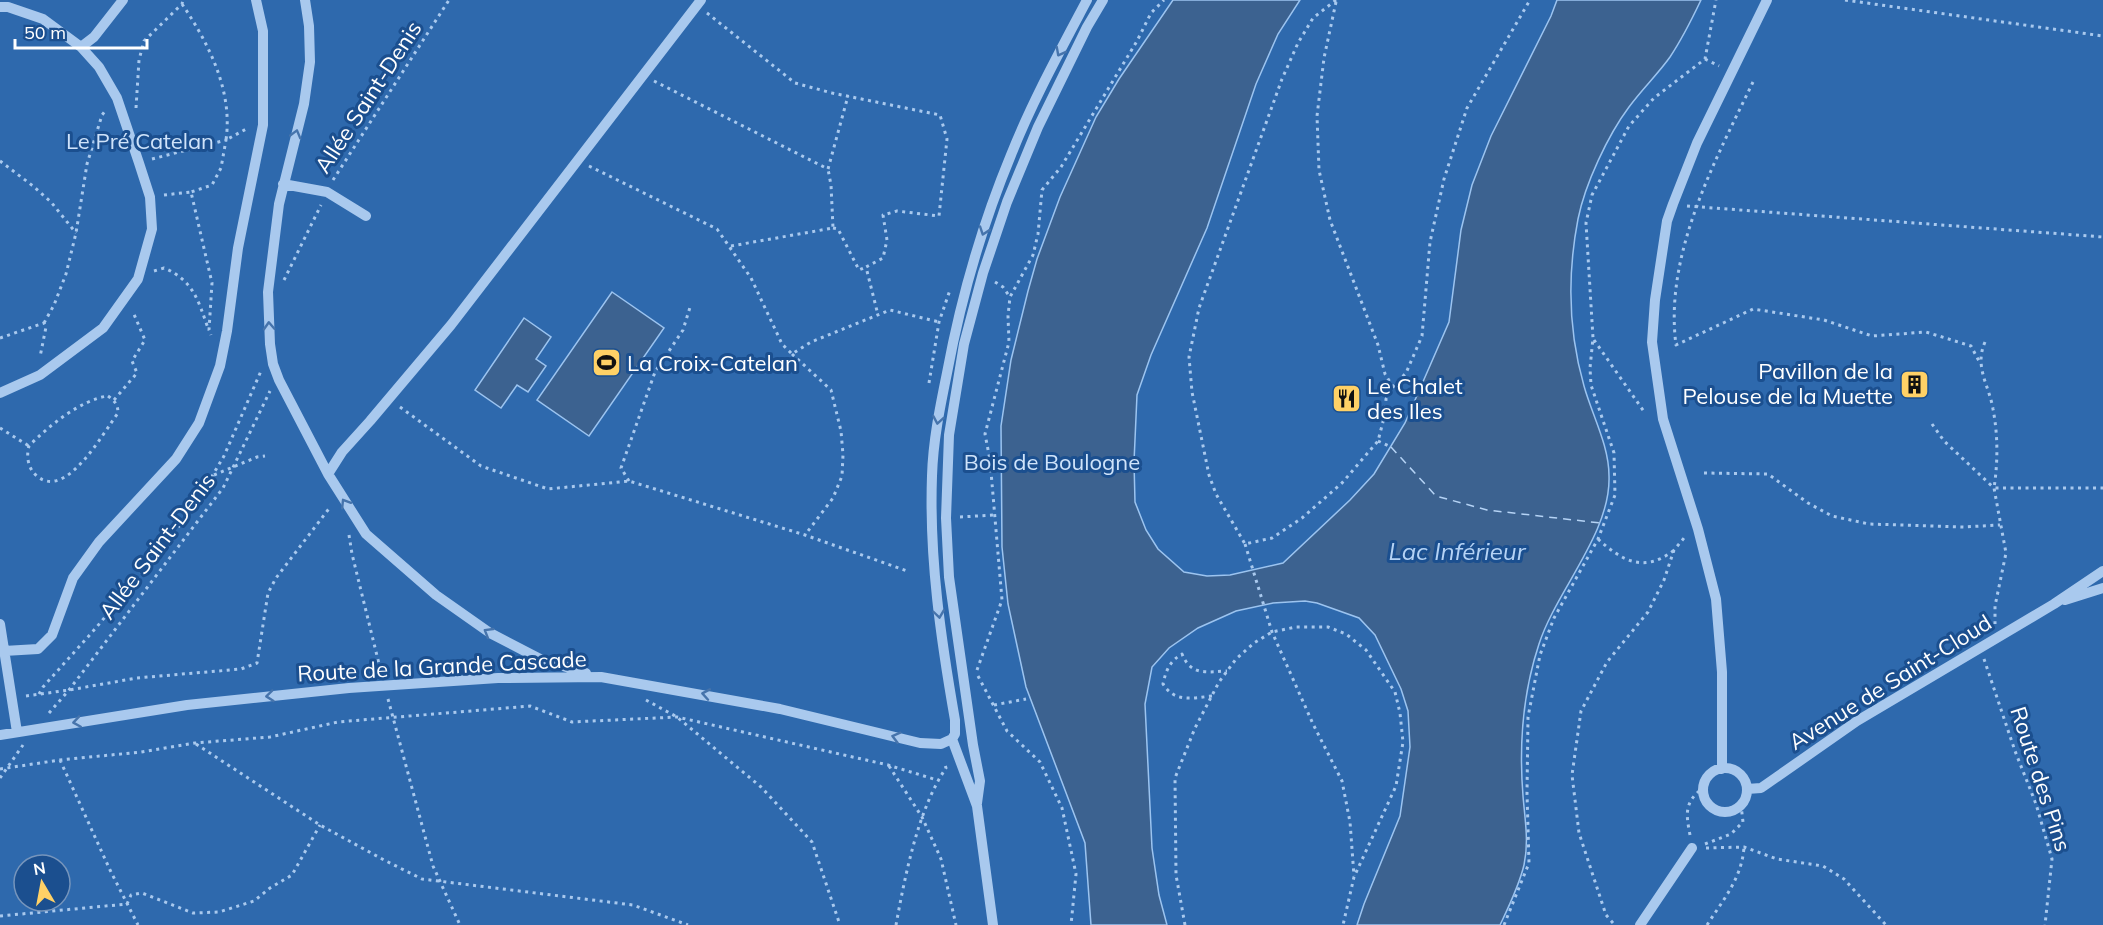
<svg xmlns="http://www.w3.org/2000/svg" width="2103" height="925" viewBox="0 0 2103 925" font-family="Mulish,sans-serif">
  <style>
    .green { fill: #2e69ad; fill-rule: evenodd }
    .water { fill: #3c6290; stroke: #9cc4f0; stroke-width: 1.5 }
    .lines { fill: none; stroke-linecap: round; stroke-linejoin: round }
    .ferry { stroke: #b5d3f5; stroke-width: 1.5; stroke-dasharray: 8 6; stroke-linecap: butt }
    .path { stroke: #a9c9ee; stroke-width: 3; stroke-dasharray: 3 4.5; stroke-linecap: butt }
    .minor { stroke: #a9c9ee; stroke-width: 10 }
    .oneway { stroke: #4674ac }
    .labels { text-anchor: middle; dominant-baseline: central; stroke-width: 6; stroke-linejoin: round; paint-order: stroke }
    .street-label { font-size: 22px; fill: #fff; stroke: #1b4f8f }
    .park-label { font-size: 22px; fill: #cfe3fa; stroke: #1b4f8f }
    .poi-label { font-size: 22px; fill: #fff; stroke: #1b4f8f; text-anchor: start }
    .water-label { font-size: 24px; font-style: italic; fill: #b5d3f5; stroke: #1b4f8f }
  </style>
  <rect width="100%" height="100%" fill="#1b4f8f"/>
  <path class="green" d="M 0,0 L 2103,0 L 2103,925 L 0,925 ZM 24,865 L 60,865 L 60,901 L 24,901 Z"/>
  <path class="water" d="M 1173,0 L 1300,0 L 1278,34 L 1256,84 L 1207,228 L 1151,355 L 1137,395 L 1134,462 L 1135,502 L 1146,530 L 1158,549 L 1184,572 L 1207,576 L 1230,575 L 1283,563 L 1350,500 L 1374,474 L 1405,423 L 1449,322 L 1461,230 L 1472,185 L 1491,136 L 1551,16 L 1557,0 L 1701,0 C 1692,19 1682,39 1670,57 C 1658,74 1642,89 1629,107 C 1608,135 1585,184 1578,219 C 1567,276 1568,330 1584,386 C 1592,415 1609,445 1609,476 C 1611,533 1556,591 1539,644 C 1523,692 1519,746 1523,796 C 1525,820 1529,842 1524,865 C 1519,886 1509,906 1500,925 L 1357,925 L 1364,904 L 1400,816 L 1410,747 L 1408,711 L 1401,689 L 1375,635 L 1359,618 L 1317,603 L 1305,601 L 1273,603 L 1236,611 L 1198,628 L 1169,648 L 1152,667 L 1145,704 L 1152,848 L 1159,895 L 1167,925 L 1091,925 L 1085,843 L 1026,687 L 1008,604 L 1002,547 L 1001,426 L 1011,360 L 1028,291 L 1037,259 L 1060,197 L 1096,117 L 1119,79 Z
    M 612,292 L 664,328 L 589,436 L 537,400 Z
    M 524,318 L 551,337 L 536,359 L 546,366 L 528,392 L 517,385 L 501,408 L 475,390 Z"/>
  <g class="lines">
    <path class="ferry" d="M 1391,447 L 1436,496 L 1487,510 L 1600,523"/>
    <path class="path" d="M 1336,0 L 1313,18 L 1298,43 L 1282,79 L 1199,308 L 1189,357 L 1192,392 L 1209,475 L 1216,494 L 1245,544 L 1272,538 L 1302,518 L 1342,483 L 1378,441 L 1385,414 L 1386,399 L 1393,387 L 1406,373 L 1422,336 L 1430,242 L 1444,179 L 1467,108 L 1530,0
      M 1845,0 L 2103,36
      M 1336,2 L 1324,58 L 1317,116 L 1319,170 L 1330,220 L 1378,345 L 1385,374 L 1393,387
      M 182,4 C 209,44 233,91 226,140 L 248,128
      M 707,13 L 795,83 L 832,93 L 940,115 L 947,139 L 939,216 L 897,211 L 883,215 L 887,240 L 883,258 L 866,267 L 878,315
      M 1705,59 L 1719,66
      M 654,81 L 828,169 L 848,96
      M 1753,82 C 1715,161 1664,254 1676,345 L 1753,309 L 1824,320 L 1872,336 L 1926,332 L 1971,346 L 1980,363
      M 136,108 L 139,60 L 144,41 L 182,4 L 183,0
      M 152,159 L 226,140 L 221,168 L 212,185 L 191,192
      M 0,161 L 33,186 L 51,202 L 76,233
      M 589,166 L 717,229 L 751,278 L 782,344 L 792,354 L 811,342 L 890,310 L 939,322
      M 333,180 L 449,0
      M 164,195 L 191,192 L 212,283 L 209,330 L 211,335
      M 1687,206 L 2103,237
      M 833,228 L 838,229 L 859,270 L 866,267
      M 731,246 L 833,228 L 831,185 L 828,169
      M 154,271 L 164,268 C 193,280 198,300 208,328
      M 284,280 L 321,205
      M 995,282 L 1003,287 L 1010,297
      M 44,323 L 54,305 L 66,274 L 76,233 L 87,164 L 102,115 L 106,110
      M 0,338 L 44,323 L 46,327 L 40,357
      M 1594,340 L 1645,413
      M 1985,342 C 1974,367 1989,385 1993,409 C 1998,435 1998,462 1994,488 L 2103,488
      M 792,354 L 831,390 L 841,431 L 843,455 L 842,476 L 833,498 L 805,535
      M 929,383 L 939,322 L 950,290
      M 108,396 C 115,401 118,405 118,413 C 103,433 66,501 37,476 C 28,469 26,456 29,446 C 47,427 82,399 108,396 Z
      M 114,400 L 137,373 L 132,361 L 145,340 L 133,312
      M 400,407 L 481,466 L 548,489 L 629,481 L 805,535 L 907,571
      M 1932,424 L 1944,441 L 1994,488 L 2006,553 L 1995,606 L 1995,624
      M 0,428 L 29,446
      M 1378,441 L 1391,447
      M 1704,473 L 1768,474 L 1808,503 L 1832,516 L 1869,524 L 1964,527 L 2000,525
      M 214,475 L 257,457 L 265,456
      M 629,481 L 621,468 L 655,372 L 683,330 L 691,304
      M 960,517 L 994,515
      M 349,535 L 352,554 L 381,672
      M 1598,539 C 1622,561 1644,573 1673,551
      M 1245,544 L 1272,632 L 1313,724 L 1342,781 L 1350,822 L 1354,876
      M 1984,659 L 2015,751 L 2036,804 L 2052,859 L 2045,925
      M 977,670 L 1002,600 L 990,460 L 985,434 L 1009,342 L 1008,316 L 1010,297 L 1033,255 L 1038,234 L 1042,190 L 1061,167 L 1137,41 L 1151,13 L 1164,0
      M 978,676 L 1007,731 L 1040,762 L 1062,808 L 1076,874 L 1071,925
      M 39,694 L 43,687 L 95,629 L 167,543 L 199,498 L 224,456 L 261,371
      M 26,696 L 69,690 L 137,678 L 241,669 L 257,663 L 268,593 L 276,578 L 331,506
      M 1212,696 C 1192,698 1175,703 1163,684 C 1166,670 1170,661 1182,654 C 1191,676 1207,672 1227,671
      M 388,699 L 433,866 L 460,925
      M 646,700 L 677,717 L 761,787 L 812,842 L 840,925
      M 994,705 L 1026,699
      M 49,713 L 69,690 L 223,488 L 270,391
      M 196,744 L 320,825 L 384,860 L 422,879 L 633,905 L 688,925
      M 60,760 L 110,870 L 138,925
      M 889,766 L 922,817 L 941,859 L 956,925
      M 0,769 L 60,760 L 141,752 L 195,743 L 270,737 L 338,722 L 530,706 L 572,722 L 677,717 L 888,765 L 937,780
      M 0,778 L 23,745
      M 1690,835 C 1686,814 1684,802 1703,788
      M 1705,844 L 1731,834 L 1743,822 L 1741,805
      M 1706,848 L 1744,847 L 1777,859 L 1823,866 L 1844,879 L 1886,925
      M 0,916 L 127,904 L 131,895 L 142,893 L 193,913 L 219,912 L 254,901 L 270,888 L 292,875 L 320,825
      M 1613,923 L 1606,915 L 1579,833 L 1572,775 L 1581,711 L 1607,662 L 1648,612 L 1664,580 L 1674,550 L 1684,538
      M 896,925 C 905,876 918,809 946,768 L 945,765
      M 1185,925 L 1176,875 L 1175,778 L 1195,728 L 1219,682 L 1236,659 L 1254,643 L 1272,632 L 1296,627 L 1328,627 L 1346,634 L 1366,650 L 1395,692 L 1400,713 L 1403,742 L 1396,786 L 1354,877 L 1343,925
      M 1504,925 L 1529,863 L 1527,793 L 1528,717 L 1540,655 L 1554,618 L 1598,539 L 1615,495 L 1614,453 L 1591,385 L 1590,368 L 1593,338 L 1586,223 L 1592,195 L 1629,126 L 1654,98 L 1705,59 L 1716,0
      M 1707,925 C 1723,900 1742,878 1744,847"/>
    <path class="minor" d="M 305,0 L 309,26 L 310,62 L 304,104 L 279,204 L 268,292 L 270,344 L 273,364 L 279,380 L 328,474 L 366,534 L 436,595 L 490,633 L 540,659 L 586,673
      M 0,7 L 8,7 L 43,19 L 81,47 L 99,67 L 117,98 L 139,163 L 150,197 L 152,229 L 138,279 L 103,328 L 40,375 L 0,393
      M 81,47 L 94,37 L 123,0
      M 283,184 L 327,192 L 366,216
      M 328,474 L 342,452 L 370,421 L 451,325 L 701,0
      M 2065,600 L 2103,588
      M 0,624 L 17,732
      M 4,651 L 38,649 L 52,635 L 73,578 L 99,542 L 176,459 L 199,423 L 220,366 L 227,331 L 238,248 L 263,125 L 263,31 L 256,0
      M 0,735 L 187,705 L 349,688 L 498,678 L 601,677 L 780,709 L 920,743 L 941,744 L 952,739
      M1703 790a22 22 0 1 1 44 0a22 22 0 1 1-44 0Z
      M 1722,769 L 1722,672 L 1716,599 L 1698,529 L 1663,419 L 1652,342 L 1655,300 L 1667,221 L 1673,204 L 1697,143 L 1767,0
      M 1747,789 L 1761,788 L 1857,721 L 2054,604 L 2103,571
      M 977,803 L 980,781 L 973,745 L 949,577 L 946,518 L 949,435 L 964,344 L 983,273 L 1007,202 L 1038,127 L 1087,27 L 1103,0
      M 993,925 L 977,806 L 952,739 L 955,734 L 955,720 C 941,640 929,558 932,476 C 933,441 940,407 947,373 C 961,298 982,225 1011,155 C 1032,102 1060,51 1087,0
      M 1640,925 L 1692,848"/>
  </g>
  <defs><path id="oneway-chevron" d="M-2-3.5L2.5 0L-2 3.5" fill="none" stroke-width="1.6" stroke-linecap="round" stroke-linejoin="round" transform="scale(1.5)"/></defs>
  <g class="oneway">
    <use href="#oneway-chevron" transform="translate(1060 52) rotate(118)"/>
    <use href="#oneway-chevron" transform="translate(296 134) rotate(-75)"/>
    <use href="#oneway-chevron" transform="translate(984 231) rotate(109)"/>
    <use href="#oneway-chevron" transform="translate(269 326) rotate(-93)"/>
    <use href="#oneway-chevron" transform="translate(938 420) rotate(100)"/>
    <use href="#oneway-chevron" transform="translate(345 503) rotate(-122)"/>
    <use href="#oneway-chevron" transform="translate(939 614) rotate(82)"/>
    <use href="#oneway-chevron" transform="translate(488 632) rotate(-149)"/>
    <use href="#oneway-chevron" transform="translate(706 694) rotate(-170)"/>
    <use href="#oneway-chevron" transform="translate(270 696) rotate(174)"/>
    <use href="#oneway-chevron" transform="translate(77 722) rotate(171)"/>
    <use href="#oneway-chevron" transform="translate(896 737) rotate(-165)"/>
  </g>
  <defs>
    <symbol id="stadium-square" viewBox="-11 -11 22 22"><rect x="-9" y="-9" width="18" height="18" rx="4" fill="#ffd166" stroke="#1b4f8f"/><path d="M0-5a6.5 5 0 1 0 0 10a6.5 5 0 1 0 0-10ZM-3.5-1.8h7v3.6h-7Z" fill="#111"/></symbol>
    <symbol id="building-square" viewBox="-11 -11 22 22"><rect x="-9" y="-9" width="18" height="18" rx="4" fill="#ffd166" stroke="#1b4f8f"/><path d="M-4-6H4V6H1V3H-1V6H-4ZM-2.5-4.3h1.7v1.8h-1.7ZM.8-4.3h1.7v1.8H.8ZM-2.5-1h1.7V.8h-1.7ZM.8-1h1.7V.8H.8Z" fill="#111"/></symbol>
    <symbol id="restaurant-square" viewBox="-11 -11 22 22"><rect x="-9" y="-9" width="18" height="18" rx="4" fill="#ffd166" stroke="#1b4f8f"/><path d="M-5-6h1v4h1v-4h1v4h1v-4h1v5L-1.5 .5V6h-2V.5L-5-1ZM5-6V6H3V1.5H1.5Q1.5-4 5-6Z" fill="#111"/></symbol>
  </defs>
  <g fill-rule="evenodd">
    <use href="#stadium-square" x="590" y="346" width="33" height="33"/>
    <use href="#building-square" x="1898" y="368" width="33" height="33"/>
    <use href="#restaurant-square" x="1330" y="382" width="33" height="33"/>
  </g>
  <g class="labels">
    <g class="street-label">
      <text transform="translate(368 97) rotate(-57)">Allée Saint-Denis</text>
      <text transform="translate(157 546) rotate(-53)">Allée Saint-Denis</text>
      <text transform="translate(442 666) rotate(-3)">Route de la Grande Cascade</text>
      <text transform="translate(1890 682) rotate(-32)">Avenue de Saint-Cloud</text>
      <text transform="translate(2041 779) rotate(72)">Route des Pins</text>
    </g>
    <g class="park-label">
      <text x="140" y="141">Le Pré Catelan</text>
      <text x="1052" y="462">Bois de Boulogne</text>
    </g>
    <g class="poi-label">
      <text x="627" y="363">La Croix-Catelan</text>
      <text x="1893" y="371" text-anchor="end">Pavillon de la<tspan x="1893" dy="25">Pelouse de la Muette</tspan></text>
      <text x="1367" y="386">Le Chalet<tspan x="1367" dy="25">des Iles</tspan></text>
    </g>
    <g class="water-label">
      <text x="1457" y="551">Lac Inférieur</text>
    </g>
  </g>
  <g transform="translate(42 883) rotate(350)"><circle r="28" fill="#1b4f8f" stroke="#7695bc" stroke-width="1.5"/>
  <path d="M0-4.5L10 22L0 15L-10 22Z" fill="#ffd166"/>
  <text y="-9" font-size="16" font-weight="bold" text-anchor="middle" fill="#ffffff">N</text>
  </g>
  <path d="M15 39v9h132v-9" fill="none" stroke="#ffffff" stroke-width="3"/>
  <text x="24" y="39" font-size="18" fill="#ffffff" stroke="#1b4f8f" stroke-width="4.5" paint-order="stroke">50 m</text>
</svg>
